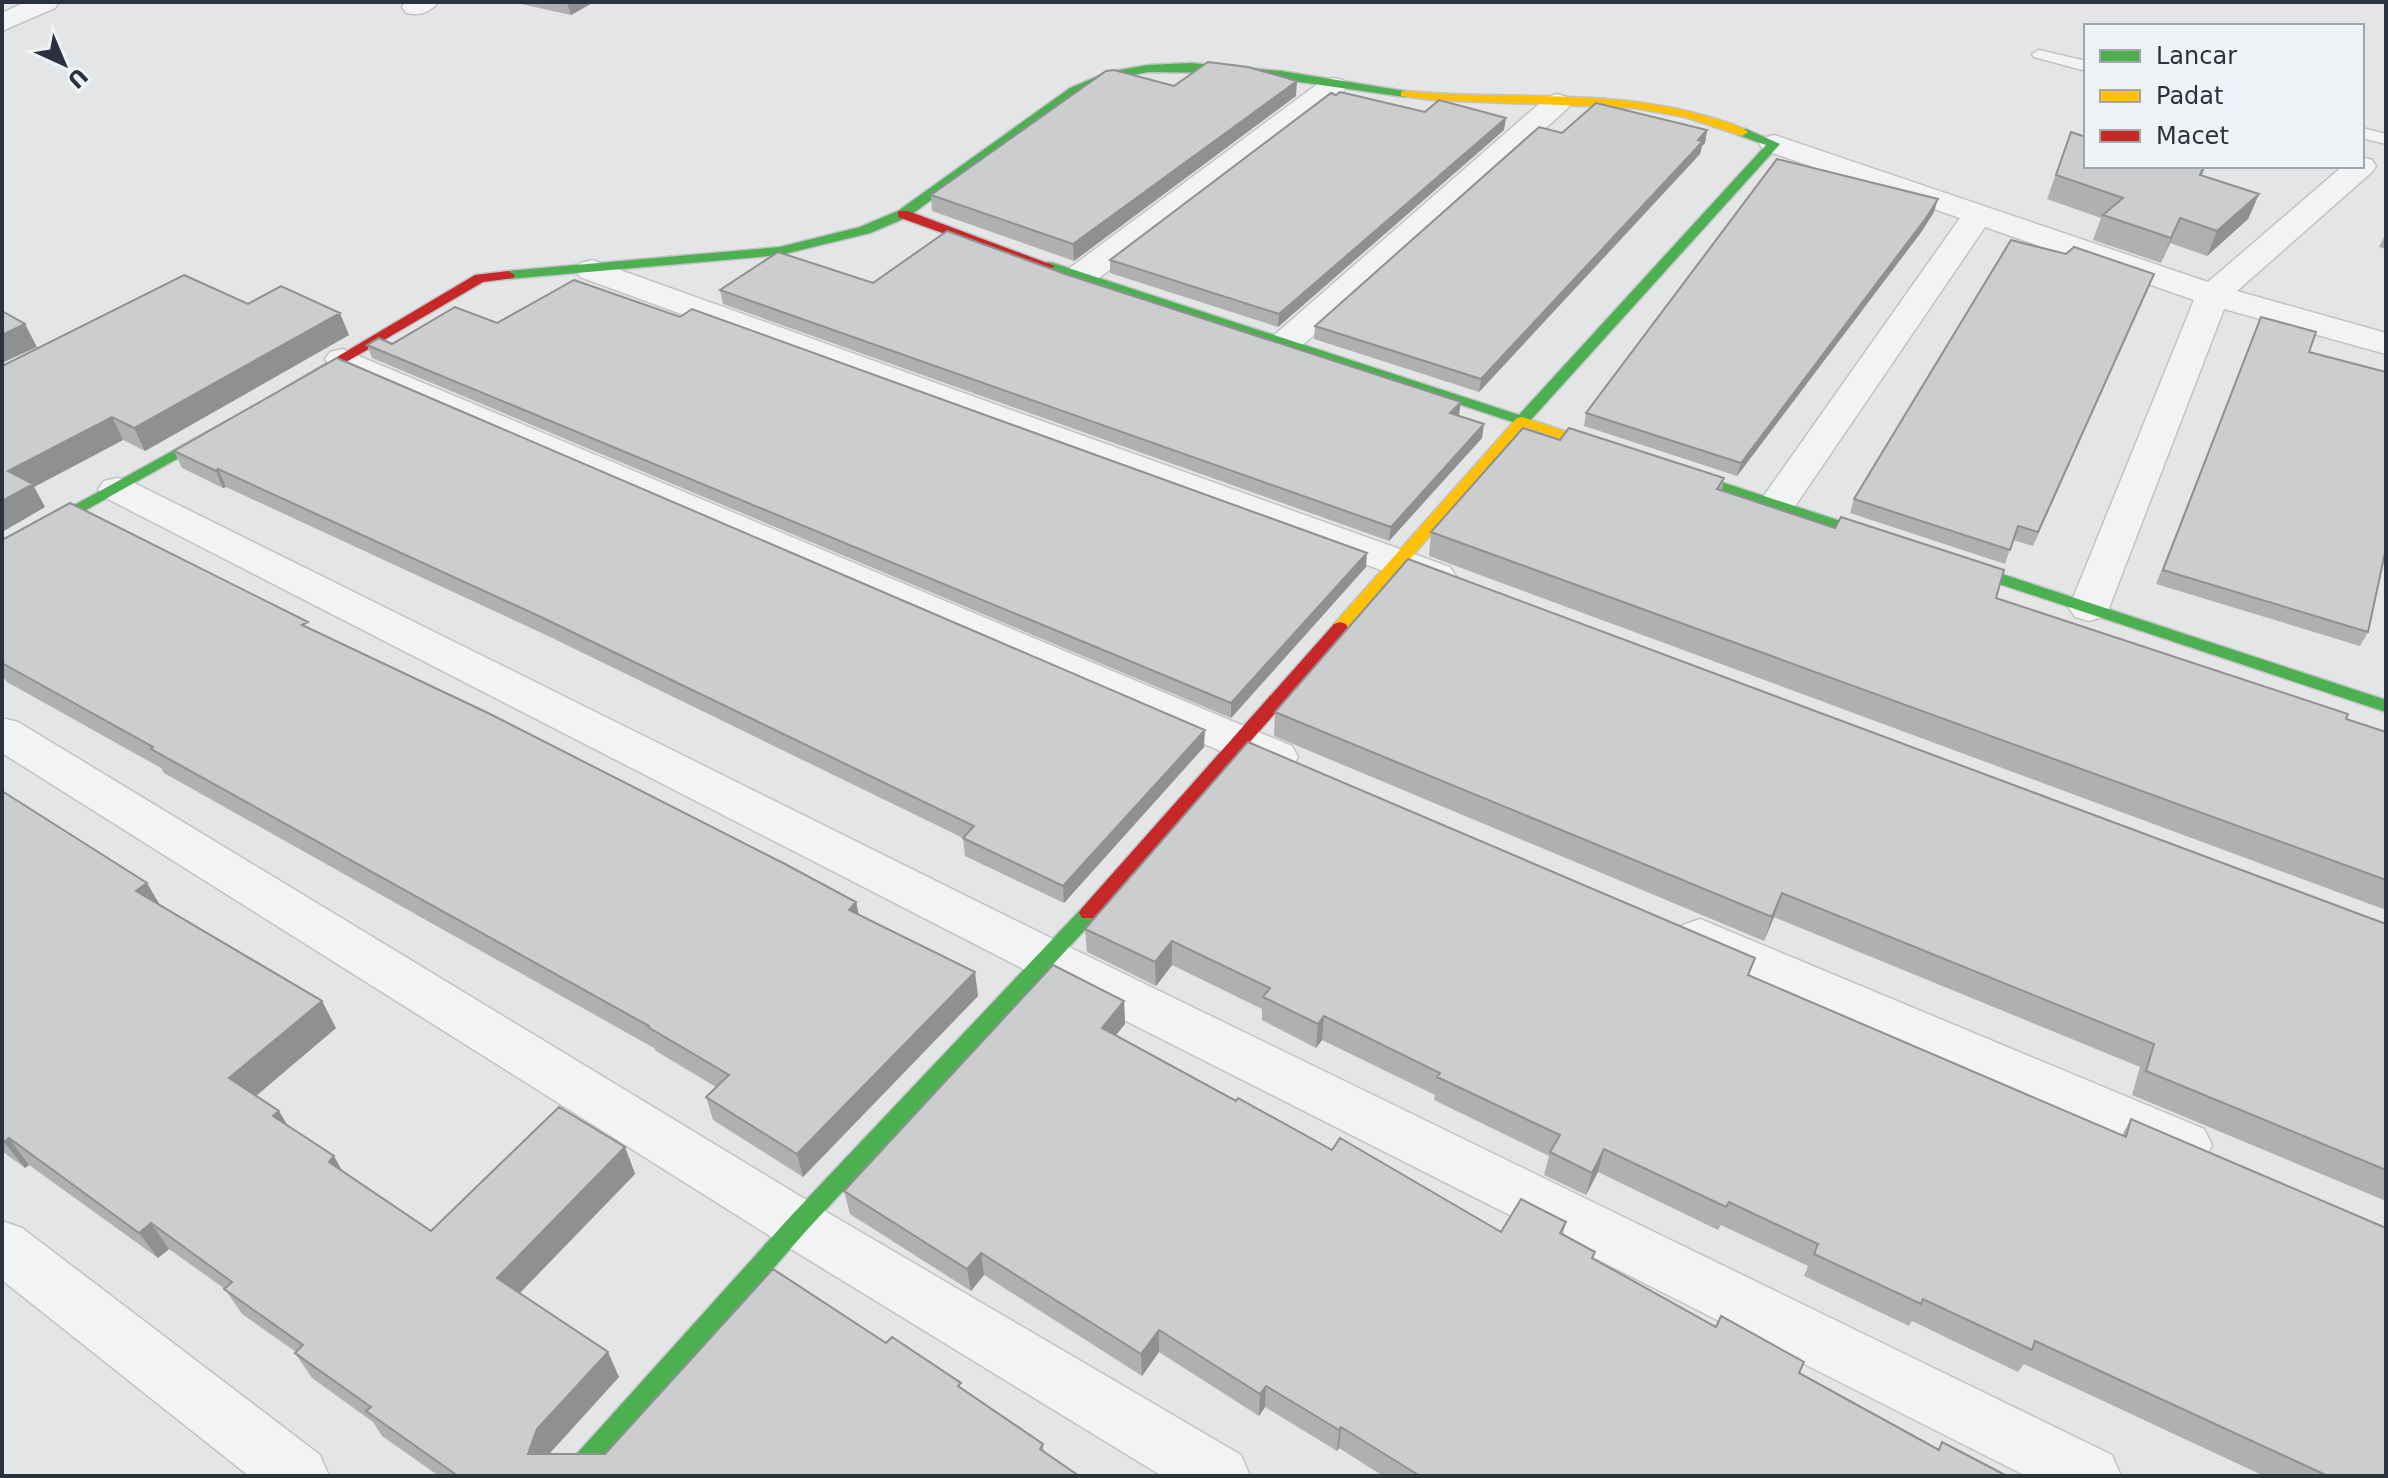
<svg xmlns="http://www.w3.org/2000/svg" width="2388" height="1478" viewBox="0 0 2388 1478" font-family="'DejaVu Sans',sans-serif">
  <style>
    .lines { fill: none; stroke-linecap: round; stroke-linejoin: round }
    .lane-casing { stroke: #c1c3c5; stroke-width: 3 }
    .street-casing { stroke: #c1c3c5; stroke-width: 3 }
    .fast-casing { stroke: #c1c3c5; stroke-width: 3 }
    .slow-casing { stroke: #c1c3c5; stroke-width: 3 }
    .jam-casing { stroke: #c1c3c5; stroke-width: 3 }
    .lane { fill: #f2f3f4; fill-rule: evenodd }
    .street { fill: #f2f3f4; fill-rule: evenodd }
    .fast { fill: #4caf50; fill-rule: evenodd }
    .slow { fill: #ffc107; fill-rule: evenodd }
    .jam { fill: #c62828; fill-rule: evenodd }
    .wall { fill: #afb0b2 }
    .shaded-wall { fill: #8e9091 }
    .building { fill: #cbcdcf; stroke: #8e9091; stroke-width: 2 }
  </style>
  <rect width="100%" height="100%" fill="#e3e5e7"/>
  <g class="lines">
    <defs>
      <path id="lane" d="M 2039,50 L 2086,61 L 2086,71 L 2034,57 L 2032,54 Z
        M 2362,128 L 2386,134 L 2386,144 L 2362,138 Z"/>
      <path id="street" d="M 25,2 L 59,2 L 55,8 L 2,31 L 2,13 Z
        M 405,2 L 438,2 C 430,13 418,16 406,13 L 402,7 Z
        M 1333,78 L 1343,80 L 1347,86 L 1343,92 L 1091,284 L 1079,287 L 1067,284 L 1063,277 L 1067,270 L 1323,80 Z
        M 1557,94 L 1567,97 L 1571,103 L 1567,109 L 1296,351 L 1284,354 L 1272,351 L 1267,344 L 1272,337 L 1547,97 Z
        M 1774,135 L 2208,282 L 2343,166 L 2362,166 L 2362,157 L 2372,160 L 2376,166 L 2372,172 L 2237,291 L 2386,333 L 2386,354 L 2224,309 L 2109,608 L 2103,617 L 2089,621 L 2075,617 L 2069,608 L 2194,300 L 1985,227 L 1791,512 L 1777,516 L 1763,512 L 1758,504 L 1960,218 L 1764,150 L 1759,144 L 1764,138 Z
        M 592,260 L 1450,567 L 1456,576 L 1450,585 L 1436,589 L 1422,585 L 580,277 L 576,270 L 580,263 Z
        M 342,349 L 1292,746 L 1298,757 L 1292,768 L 1276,773 L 1260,768 L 330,366 L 325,359 L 330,352 Z
        M 117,478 L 130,481 L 1065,945 L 2112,1455 L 2121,1476 L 2026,1476 L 1031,973 L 104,497 L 98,489 L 104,481 Z
        M 2,718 L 18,722 L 818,1207 L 1241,1455 L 1250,1476 L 1162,1476 L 778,1241 L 2,753 Z
        M 1700,919 L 2204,1129 L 2212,1145 L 2204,1161 L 2185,1168 L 2166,1161 L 1683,951 L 1676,938 L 1683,925 Z
        M 2,1221 L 22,1228 L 320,1455 L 329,1476 L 249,1476 L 2,1280 Z"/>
      <path id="fast" d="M 1191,63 L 1281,71 L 1405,91 L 1411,94 L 1405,97 L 1236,73 L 1148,72 L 1111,79 L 1078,92 L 908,217 L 870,233 L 780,255 L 508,279 L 501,275 L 508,271 L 780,247 L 860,227 L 898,211 L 1070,88 L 1108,72 L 1148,65 Z
        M 1738,129 L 1746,129 L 1780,144 L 1527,424 L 1522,425 L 1041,266 L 1048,262 L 1053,263 L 1519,415 L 1766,145 L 1738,135 Z
        M 227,421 L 234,425 L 232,428 L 2,557 L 2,545 Z
        M 1636,454 L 2386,700 L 2386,712 L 1631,462 L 1628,459 Z
        M 1089,905 L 1096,908 L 1099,913 L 1096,918 L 806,1231 L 591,1476 L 561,1476 L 565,1467 L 790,1217 L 1082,908 Z"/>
      <path id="slow" d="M 1405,91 C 1506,101 1610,87 1709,117 C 1721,121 1738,124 1748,132 L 1742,136 L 1685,117 L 1634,108 L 1434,100 L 1401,96 L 1401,92 Z
        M 1522,417 L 1641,456 L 1644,459 L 1641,462 L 1631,462 L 1525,427 L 1346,632 L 1334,632 L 1332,628 L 1334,624 L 1517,418 Z"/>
      <path id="jam" d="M 898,211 L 908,211 L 1055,266 L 1048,270 L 1043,269 L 898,217 Z
        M 508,271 L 515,275 L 513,278 L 483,282 L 295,392 L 285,392 L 283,389 L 475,275 Z
        M 1340,622 L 1346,624 L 1348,628 L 1346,632 L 1096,918 L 1082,918 L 1079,913 L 1082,908 L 1334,624 Z"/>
    </defs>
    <use href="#lane" class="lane-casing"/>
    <use href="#street" class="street-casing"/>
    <use href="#fast" class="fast-casing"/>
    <use href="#slow" class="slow-casing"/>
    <use href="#jam" class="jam-casing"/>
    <use href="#lane" class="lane"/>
    <use href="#street" class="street"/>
    <use href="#fast" class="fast"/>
    <use href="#slow" class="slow"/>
    <use href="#jam" class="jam"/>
  </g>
  <path class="wall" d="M 512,2 L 594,2 L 571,15 Z
    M 1174,86 L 1296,96 L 1074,261 L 932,211 L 931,195 Z
    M 1504,130 L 1278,327 L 1110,273 L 1110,260 Z
    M 1707,130 L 1705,143 L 1702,146 L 1700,154 L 1479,392 L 1314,339 L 1315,326 L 1562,133 Z
    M 2071,132 L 2086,166 L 2206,166 L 2202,175 L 2259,194 L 2248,219 L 2207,256 L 2170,243 L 2161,263 L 2093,240 L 2101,218 L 2047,199 Z
    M 1934,212 L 1922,231 L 1737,476 L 1584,426 L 1586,413 Z
    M 2386,233 L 2386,249 L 2379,247 Z
    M 2066,254 L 2154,274 L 2033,546 L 2013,540 L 2005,564 L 1850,513 L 1854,499 Z
    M 1065,274 L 1461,402 L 1458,416 L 1482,438 L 1389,541 L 723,304 L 720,290 Z
    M 248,304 L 349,335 L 145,451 L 123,440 L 34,487 L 45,507 L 2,532 L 2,366 Z
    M 2261,317 L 2368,632 L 2360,646 L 2156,584 Z
    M 497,323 L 1366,567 L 1231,718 L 372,358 L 367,345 L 392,344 Z
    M 1560,440 L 1724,478 L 1722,490 L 1996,598 L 2386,732 L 2386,910 L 1429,556 L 1431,532 Z
    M 174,451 L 1204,747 L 1064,903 L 965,856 L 963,838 L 546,635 L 226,487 L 223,488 L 182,468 Z
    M 2,540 L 311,630 L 856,902 L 859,914 L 978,996 L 803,1177 L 713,1120 L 706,1097 L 716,1087 L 656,1051 L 654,1048 L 164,773 L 161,768 L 7,682 L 2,675 Z
    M 1275,712 L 2386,924 L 2386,1201 L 2132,1095 L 2140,1067 L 1774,917 L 1764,941 L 1274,736 Z
    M 2,791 L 160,905 L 336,1028 L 256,1096 L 279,1111 L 287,1125 L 343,1172 L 431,1231 L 625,1147 L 635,1174 L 520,1293 L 619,1377 L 549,1454 L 605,1454 L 886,1343 L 962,1389 L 1043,1444 L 1044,1453 L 1079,1476 L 439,1476 L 382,1436 L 373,1422 L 312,1378 L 295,1353 L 296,1352 L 242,1314 L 225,1289 L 169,1249 L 158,1258 L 29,1165 L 25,1168 L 2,1151 Z
    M 1085,929 L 1749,976 L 2122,1135 L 2131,1119 L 2386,1476 L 2264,1476 L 2024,1364 L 2018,1372 L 1912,1321 L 1909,1326 L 1804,1276 L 1808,1266 L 1721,1225 L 1718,1230 L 1598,1172 L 1586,1195 L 1544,1175 L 1549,1156 L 1434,1100 L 1435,1095 L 1322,1040 L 1316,1048 L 1262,1020 L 1262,1009 L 1172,965 L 1156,986 L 1087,952 Z
    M 1124,1001 L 1125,1024 L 1116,1035 L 1236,1101 L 1332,1150 L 1501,1232 L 1566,1222 L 1563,1234 L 1595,1252 L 1593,1259 L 1938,1449 L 1942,1442 L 2007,1476 L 1383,1476 L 1339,1448 L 1337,1451 L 1265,1407 L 1259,1416 L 1159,1352 L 1142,1376 L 984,1275 L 971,1291 L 850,1214 L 844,1191 Z"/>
  <path class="shaded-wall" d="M 567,2 L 594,2 L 571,15 Z
    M 1297,81 L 1296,96 L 1074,261 L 1073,244 Z
    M 1506,118 L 1504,130 L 1278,327 L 1279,314 Z
    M 1707,130 L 1705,143 L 1702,146 L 1700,154 L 1479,392 L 1481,379 Z
    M 2259,194 L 2248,219 L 2207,256 L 2217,231 Z
    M 1938,199 L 1934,212 L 1922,231 L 1737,476 L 1741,463 Z
    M 2180,218 L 2170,243 L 2161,263 L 2171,238 Z
    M 340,313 L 349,335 L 145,451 L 134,428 Z
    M 25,324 L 37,347 L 2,363 L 2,335 Z
    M 1461,402 L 1459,415 L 1449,427 L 1450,413 Z
    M 112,417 L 123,440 L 34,487 L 45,507 L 2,532 L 2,501 L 8,471 Z
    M 1484,424 L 1482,438 L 1389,541 L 1391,527 Z
    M 218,469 L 226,487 L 223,488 L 216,471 Z
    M 1367,553 L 1366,567 L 1231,718 L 1231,703 Z
    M 1205,730 L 1204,747 L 1064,903 L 1063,886 Z
    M 147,883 L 163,910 L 136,891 Z
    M 1782,893 L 1774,917 L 1764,941 L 1772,917 Z
    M 856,902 L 861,926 L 849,910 Z
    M 1172,941 L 1172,965 L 1156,986 L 1155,962 Z
    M 975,972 L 978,996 L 803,1177 L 797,1154 Z
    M 322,1001 L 336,1028 L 245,1105 L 229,1078 Z
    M 1124,1001 L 1125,1024 L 1103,1051 L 1102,1028 Z
    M 1324,1016 L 1322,1040 L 1316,1048 L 1318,1024 Z
    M 279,1111 L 295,1138 L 273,1116 Z
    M 9,1138 L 29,1165 L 25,1168 L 4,1142 Z
    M 625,1147 L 635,1174 L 510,1303 L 497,1278 Z
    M 1604,1149 L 1598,1172 L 1586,1195 L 1592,1173 Z
    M 334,1156 L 349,1183 L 329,1162 Z
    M 151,1223 L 169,1249 L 158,1258 L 139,1233 Z
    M 981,1253 L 984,1275 L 971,1291 L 967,1269 Z
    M 1159,1330 L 1159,1352 L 1142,1376 L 1141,1354 Z
    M 608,1352 L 619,1377 L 550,1453 L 542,1476 L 528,1454 L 537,1429 Z
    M 1266,1386 L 1265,1407 L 1259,1416 L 1260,1394 Z
    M 1341,1427 L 1339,1448 L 1337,1451 L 1339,1430 Z"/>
  <path class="building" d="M 1208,62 L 1248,67 L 1297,81 L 1073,244 L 931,195 L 1106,71 L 1114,70 L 1174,86 Z
    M 1340,92 L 1425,112 L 1439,100 L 1506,118 L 1279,314 L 1110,260 L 1331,93 L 1336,95 Z
    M 1596,103 L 1707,130 L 1698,140 L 1703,141 L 1481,379 L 1315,326 L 1539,127 L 1562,133 Z
    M 2071,132 L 2086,137 L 2086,166 L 2204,166 L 2200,175 L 2259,194 L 2217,231 L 2180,218 L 2171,238 L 2103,215 L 2123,198 L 2056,175 Z
    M 1777,159 L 1938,199 L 1926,218 L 1741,463 L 1586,413 Z
    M 947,231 L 1065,274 L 1461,402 L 1450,413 L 1484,424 L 1391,527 L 720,290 L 778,252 L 873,283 Z
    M 2011,240 L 2066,254 L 2074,247 L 2154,274 L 2038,532 L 2018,526 L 2010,550 L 1854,499 Z
    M 184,275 L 248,304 L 281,286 L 340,313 L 134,428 L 112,417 L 8,471 L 33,484 L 2,501 L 2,366 Z
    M 574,280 L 680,317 L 692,309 L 1367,553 L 1231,703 L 367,345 L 379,338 L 392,344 L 455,307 L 497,323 Z
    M 2,311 L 25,324 L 2,335 Z
    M 2261,317 L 2316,332 L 2309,352 L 2386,372 L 2386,548 L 2368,632 L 2163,570 Z
    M 337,358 L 1205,730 L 1063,886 L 963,838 L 974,826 L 541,617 L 218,469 L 216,471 L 174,451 Z
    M 1523,428 L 1560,440 L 1569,428 L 1724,478 L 1717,489 L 1835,528 L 1841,517 L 2004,570 L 1996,598 L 2348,714 L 2346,719 L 2386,732 L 2386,880 L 1431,532 Z
    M 70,503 L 308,622 L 302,625 L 488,713 L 785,864 L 856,902 L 849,910 L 975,972 L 797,1154 L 706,1097 L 729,1075 L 648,1027 L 649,1026 L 151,749 L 153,747 L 2,663 L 2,540 Z
    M 1408,559 L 2386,924 L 2386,1170 L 2146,1071 L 2154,1044 L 1782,893 L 1772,917 L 1275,712 Z
    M 1248,742 L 1755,958 L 1748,975 L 2126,1137 L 2131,1119 L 2386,1228 L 2386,1476 L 2328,1476 L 2035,1341 L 2032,1350 L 1923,1299 L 1921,1304 L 1814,1254 L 1818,1244 L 1729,1202 L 1726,1207 L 1604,1149 L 1592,1173 L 1550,1152 L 1560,1135 L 1437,1077 L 1440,1073 L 1324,1016 L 1318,1024 L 1263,997 L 1270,988 L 1172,941 L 1155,962 L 1085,929 Z
    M 2,791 L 147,883 L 136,891 L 322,1001 L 229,1078 L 279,1111 L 273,1116 L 334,1156 L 329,1162 L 431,1231 L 559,1107 L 625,1147 L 497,1278 L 608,1352 L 537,1429 L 528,1454 L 605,1454 L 773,1269 L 886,1343 L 892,1337 L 961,1383 L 958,1386 L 1043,1444 L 1040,1449 L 1079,1476 L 458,1476 L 366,1411 L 371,1407 L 295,1353 L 303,1345 L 224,1289 L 232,1282 L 151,1223 L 139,1233 L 9,1138 L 4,1142 L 2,1140 Z
    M 1053,965 L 1124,1001 L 1102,1028 L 1236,1101 L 1238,1098 L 1332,1150 L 1340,1138 L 1501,1232 L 1521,1199 L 1566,1222 L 1560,1233 L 1595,1252 L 1592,1258 L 1716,1327 L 1721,1316 L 1804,1362 L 1799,1373 L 1939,1450 L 1942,1442 L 2007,1476 L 1420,1476 L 1341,1427 L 1339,1430 L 1266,1386 L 1260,1394 L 1159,1330 L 1141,1354 L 981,1253 L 967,1269 L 844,1191 Z"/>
  <rect width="2388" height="1478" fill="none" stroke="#2a3240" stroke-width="8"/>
  <rect x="2084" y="24" width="280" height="144" fill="#f0f3f6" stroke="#a1a6ad" stroke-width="2"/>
  <rect x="2100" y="50" width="40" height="12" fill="#4caf50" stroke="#a1a6ad" stroke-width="2"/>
  <text x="2156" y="64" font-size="24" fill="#2a3240">Lancar</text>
  <rect x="2100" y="90" width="40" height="12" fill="#ffc107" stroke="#a1a6ad" stroke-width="2"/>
  <text x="2156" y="104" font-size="24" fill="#2a3240">Padat</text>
  <rect x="2100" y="130" width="40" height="12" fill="#c62828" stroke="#a1a6ad" stroke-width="2"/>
  <text x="2156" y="144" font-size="24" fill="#2a3240">Macet</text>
  <g transform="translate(64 64) rotate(136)" stroke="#f0f3f6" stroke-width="6" paint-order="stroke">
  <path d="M0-6L14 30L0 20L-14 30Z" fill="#2a3240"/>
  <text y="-12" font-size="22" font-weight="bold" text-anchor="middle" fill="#2a3240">U</text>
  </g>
</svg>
